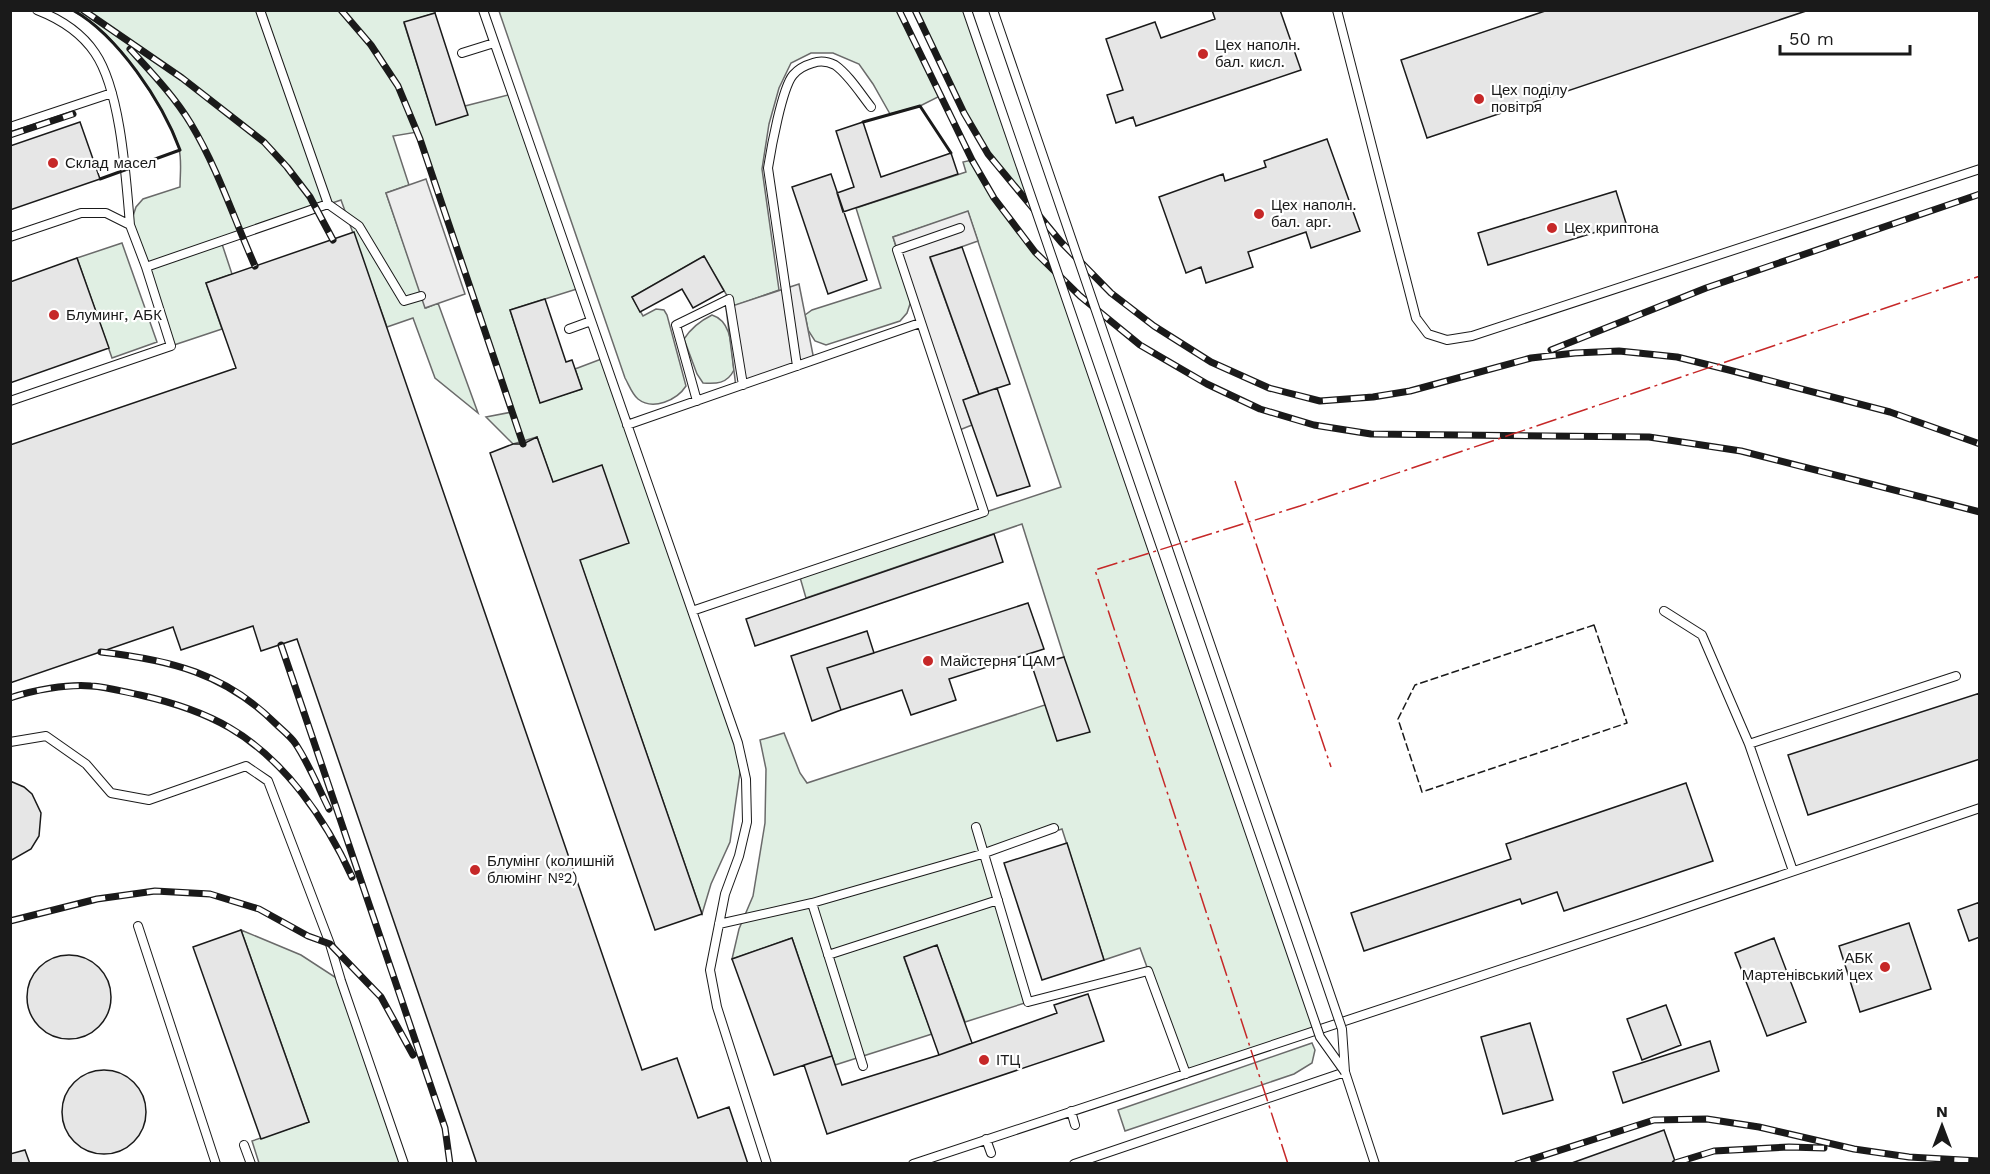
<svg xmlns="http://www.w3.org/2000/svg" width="1990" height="1174" viewBox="0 0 1990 1174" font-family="'Work Sans',sans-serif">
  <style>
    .green { fill: #e0efe3; stroke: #6a6a6a; stroke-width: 1.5 }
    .parking { fill: #ededed; stroke: #6a6a6a; stroke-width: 1.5 }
    .building { fill: #e6e6e6; stroke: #1a1a1a; stroke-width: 1.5 }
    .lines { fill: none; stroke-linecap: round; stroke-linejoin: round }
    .service-casing { stroke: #1a1a1a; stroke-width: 10 }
    .service { stroke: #fff; stroke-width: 8 }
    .rail-casing { stroke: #1a1a1a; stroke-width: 7 }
    .rail { stroke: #fff; stroke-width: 4.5; stroke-dasharray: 14; stroke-linecap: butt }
    .service-bridge-casing { stroke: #1a1a1a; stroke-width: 10; stroke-linecap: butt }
    .service-bridge { stroke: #fff; stroke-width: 8 }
    .fence { stroke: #1a1a1a; stroke-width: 1.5; stroke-dasharray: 8 3; stroke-linecap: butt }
    .wall { stroke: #1a1a1a; stroke-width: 3 }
    .power { stroke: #c62828; stroke-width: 1.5; stroke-dasharray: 21 4.5 3 4.5; stroke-linecap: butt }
    .poi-dot { fill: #c62828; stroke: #fff; stroke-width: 2 }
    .labels { text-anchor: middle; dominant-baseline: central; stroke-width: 4.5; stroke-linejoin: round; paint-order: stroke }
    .poi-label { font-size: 15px; fill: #1a1a1a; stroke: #fff; text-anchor: start }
  </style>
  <rect width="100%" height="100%" fill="#fff"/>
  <path class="green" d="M 73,11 L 435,11 L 435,13 L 404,23 L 436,124 L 465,106 L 512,94 L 580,288 L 510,310 L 540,402 L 582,389 L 575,369 L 604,358 L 738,743 L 740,772 L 730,842 L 711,884 L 702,914 L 537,437 L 513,444 L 486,417 L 512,412 L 417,132 L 393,136 L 409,185 L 386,193 L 426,308 L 438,303 L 478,413 L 435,378 L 413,318 L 387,327 L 341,200 L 221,241 L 232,274 L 206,283 L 222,329 L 171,346 L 130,225 L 136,207 L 143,199 L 180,187 C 180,175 182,161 179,149 C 174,124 132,62 113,42 C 102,29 88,19 73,11 Z
    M 499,11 L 899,11 L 940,96 L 920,106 L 890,114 L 873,84 L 859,64 L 833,53 L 811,53 L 791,63 L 779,88 L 769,124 L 762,169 L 779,290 L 731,307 L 729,299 L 704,256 L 632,297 L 643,316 L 656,309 L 664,310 L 667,315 L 686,386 C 677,400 653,411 638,399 C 632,394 629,385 625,378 Z
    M 915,11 L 967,11 L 1036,212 L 988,154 L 964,113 Z
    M 972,160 C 996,202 1023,240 1057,273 L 1317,1030 L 1186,1074 L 1140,948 L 1104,960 L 1062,829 L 983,854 L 1028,1002 L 965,1022 L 937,946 L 904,958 L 932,1034 L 835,1065 L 792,938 L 732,959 L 739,929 L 753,896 L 765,823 L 766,769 L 760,740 L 784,733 L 800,773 L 807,783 L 1045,705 L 1064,657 L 1022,524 L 806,598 L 799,574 L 1061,487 L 968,212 L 893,237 L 912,298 L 907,313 L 900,321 L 826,345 L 815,341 L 808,330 L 805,315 L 812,310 L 881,288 L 856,208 L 966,172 L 963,162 Z
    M 122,243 L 157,342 L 112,358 L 77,258 Z
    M 712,315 C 734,322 731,352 734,370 C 727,384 716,384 703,383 L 697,374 L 684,339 C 691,328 700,321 712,315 Z
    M 241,930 L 301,955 L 341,981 L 404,1163 L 259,1163 L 252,1141 L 309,1122 Z
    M 1312,1043 L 1315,1050 L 1312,1063 L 1294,1074 L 1125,1131 L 1118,1110 Z"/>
  <path class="parking" d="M 426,179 L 465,294 L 425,308 L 386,193 Z
    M 968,211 L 978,241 L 930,258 L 979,394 L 964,400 L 972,425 L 957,431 L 893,237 Z
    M 799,284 L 814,360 L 736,387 L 726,308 Z"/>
  <path class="building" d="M 1212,10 L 1280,10 L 1301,70 L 1136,126 L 1133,117 L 1116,123 L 1107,95 L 1123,90 L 1106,39 L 1155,22 L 1161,38 L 1215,19 Z
    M 1548,10 L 1809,10 L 1427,138 L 1401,60 Z
    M 435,13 L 468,115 L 436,125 L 404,22 Z
    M 80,122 L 100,179 L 10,210 L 10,146 Z
    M 863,122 L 881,177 L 951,153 L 958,174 L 843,212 L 837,193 L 854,187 L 836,131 Z
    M 1327,139 L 1360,231 L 1311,248 L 1306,232 L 1248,252 L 1253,267 L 1206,283 L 1201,267 L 1186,273 L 1159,197 L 1223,174 L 1225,181 L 1266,167 L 1264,161 Z
    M 831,174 L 867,280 L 828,294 L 792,187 Z
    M 1616,191 L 1626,223 L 1488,265 L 1478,233 Z
    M 354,232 L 642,1070 L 677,1058 L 698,1118 L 729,1107 L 748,1164 L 477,1164 L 297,639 L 261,651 L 253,626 L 181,650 L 173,627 L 10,683 L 10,445 L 236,368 L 206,283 Z
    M 962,247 L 1010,384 L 979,394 L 930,257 Z
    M 704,256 L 724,291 L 693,308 L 682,289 L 640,312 L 632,297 Z
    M 77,258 L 109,348 L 10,383 L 10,282 Z
    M 545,299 L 566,362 L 572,360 L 582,389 L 540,403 L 510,310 Z
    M 997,388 L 1030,486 L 997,496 L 963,400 Z
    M 537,437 L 553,482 L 602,465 L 629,543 L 580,560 L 702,914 L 655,930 L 490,453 L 513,444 L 523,444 Z
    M 994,534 L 1003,562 L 755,646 L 746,619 Z
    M 1028,603 L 1044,649 L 949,679 L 956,700 L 911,715 L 902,690 L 841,710 L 827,668 Z
    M 867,631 L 874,653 L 827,668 L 841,710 L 812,721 L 791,656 Z
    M 1064,657 L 1090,732 L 1057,741 L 1032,666 Z
    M 1980,693 L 1980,759 L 1808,815 L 1788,755 Z
    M 10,781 L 24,787 L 32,794 L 41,813 L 39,836 L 31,849 L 10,861 Z
    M 1686,783 L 1713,861 L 1564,911 L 1557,892 L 1522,904 L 1520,899 L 1364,951 L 1351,913 L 1511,859 L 1506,844 Z
    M 1067,843 L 1104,960 L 1042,980 L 1004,863 Z
    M 1980,902 L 1980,937 L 1969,941 L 1958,910 Z
    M 1909,923 L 1931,989 L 1860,1012 L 1839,946 Z
    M 241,930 L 309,1122 L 261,1139 L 193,947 Z
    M 792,938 L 832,1056 L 774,1075 L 732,959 Z
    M 1774,938 L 1806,1022 L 1767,1036 L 1735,953 Z
    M 937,945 L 972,1043 L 939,1055 L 904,957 Z
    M27 997a42 42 0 1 1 84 0a42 42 0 1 1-84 0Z
    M 1088,994 L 1104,1041 L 827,1134 L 804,1065 L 832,1056 L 842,1085 L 939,1055 L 1057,1013 L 1054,1005 Z
    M 1666,1005 L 1681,1045 L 1642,1060 L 1627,1019 Z
    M 1530,1023 L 1553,1100 L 1503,1114 L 1481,1037 Z
    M 1710,1041 L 1719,1071 L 1623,1103 L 1613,1072 Z
    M62 1112a42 42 0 1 1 84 0a42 42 0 1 1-84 0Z
    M 1664,1130 L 1676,1164 L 1569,1164 Z
    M 25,1150 L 30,1164 L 10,1164 L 10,1154 Z"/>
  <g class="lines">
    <defs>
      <path id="service" d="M 37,10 C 60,19 81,32 95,53 C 121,91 126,179 130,225
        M 260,10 L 328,204 L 359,226 L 404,301 L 421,296
        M 483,10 L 738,743 L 746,779 L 747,822 L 739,856 L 725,894 L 710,970 L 717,1007 L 767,1164
        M 1337,10 L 1416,318 L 1428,334 L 1447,340 L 1472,336 L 1980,169
        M 462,53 L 494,43
        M 10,127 L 112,93
        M 10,237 L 81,213 L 106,213 L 130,225 L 146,267
        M 569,329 L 591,321
        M 797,366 L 768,168 C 771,149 782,88 793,75 C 798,69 806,65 813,63 C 821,60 827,61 835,65 C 849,75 860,93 871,107
        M 10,401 L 171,346 L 146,267 L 328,204
        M 697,401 L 676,325 L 729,299 L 743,385
        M 627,425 L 920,323
        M 692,611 L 984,512 L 897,250 L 960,228
        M 1664,611 L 1702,635 L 1749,744 L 1793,871
        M 10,742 L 46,736 L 86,764 L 111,793 L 149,800 L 246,766 L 268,781 L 330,944 L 341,981 L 404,1164
        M 1749,744 L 1956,676
        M 976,827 L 1028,1002 L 1148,971 L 1186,1074
        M 812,903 L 863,1066
        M 719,924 L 812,903 L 982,854 L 1054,828
        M 138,926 L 216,1164
        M 828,955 L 998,900
        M 1071,1111 L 1075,1125
        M 986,1139 L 991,1153
        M 244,1145 L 251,1164
        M 913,1164 L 1644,922 L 1980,808
        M 1074,1164 L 1345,1072 L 1375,1164"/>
    </defs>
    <use href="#service" class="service-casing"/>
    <use href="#service" class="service"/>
    <defs>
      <path id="rail" d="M 83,10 L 182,78 L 264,142 L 287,167 L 310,197 L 333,240
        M 341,10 L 371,45 L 398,86 L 420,139 L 523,444
        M 899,10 L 972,160 L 994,198 L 1035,252 L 1080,296 L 1140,345 L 1207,384 L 1260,409 L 1314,425 L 1371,434 L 1649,437 L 1741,451 L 1980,512
        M 915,10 L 964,113 L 988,154 L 1061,242 L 1111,293 L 1154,326 L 1211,362 L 1269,388 L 1320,401 L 1373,397 L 1410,391 L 1531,358 L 1575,353 L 1619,351 L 1677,357 L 1729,370 L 1890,412 L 1980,444
        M 130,49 C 151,72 175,97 191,124 C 218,169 234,219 255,266
        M 10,135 L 73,114
        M 1551,350 L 1706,288 L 1980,194
        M 281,645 L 445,1128 L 450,1164
        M 101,652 C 170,660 225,673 276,724 C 282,730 290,736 295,743 C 308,762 319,789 329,809
        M 10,698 C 33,690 67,684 91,686 C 108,687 124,692 140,695 C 171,702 203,712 230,728 C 285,760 326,820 352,877
        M 10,921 L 97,899 L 155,891 L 210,894 L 259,909 L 308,936 L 330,944 L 381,997 L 413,1055
        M 1675,1163 L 1714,1151 L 1789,1147 L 1824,1148
        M 1517,1164 L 1654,1120 L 1707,1119 L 1759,1127 L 1854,1149 L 1909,1157 L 1980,1161"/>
    </defs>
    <use href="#rail" class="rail-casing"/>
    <use href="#rail" class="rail"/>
    <defs>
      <path id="service-bridge" d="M 967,10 L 1320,1037 L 1345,1072
        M 993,10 L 1342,1029 L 1345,1072"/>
    </defs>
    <use href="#service-bridge" class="service-bridge-casing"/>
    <use href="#service-bridge" class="service-bridge"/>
    <path class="fence" d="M 1594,625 L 1627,723 L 1422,792 L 1398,719 L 1415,685 Z"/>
    <path class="wall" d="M 73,10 C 118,36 162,101 180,150 L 100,179
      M 863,122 L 920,106 L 951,153"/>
    <path class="power" d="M 1235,481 L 1331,767
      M 1288,1164 L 1095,570 L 1300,506 L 1980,276"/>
  </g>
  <g class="poi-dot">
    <circle cx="1203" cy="54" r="6"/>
    <circle cx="1479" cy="99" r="6"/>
    <circle cx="53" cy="163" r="6"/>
    <circle cx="1259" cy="214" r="6"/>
    <circle cx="1552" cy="228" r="6"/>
    <circle cx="54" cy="315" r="6"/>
    <circle cx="928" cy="661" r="6"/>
    <circle cx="475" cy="870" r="6"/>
    <circle cx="1885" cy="967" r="6"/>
    <circle cx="984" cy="1060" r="6"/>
  </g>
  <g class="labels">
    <g class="poi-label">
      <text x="1215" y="45">Цех наполн.<tspan x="1215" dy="17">бал. кисл.</tspan></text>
      <text x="1491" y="90">Цех поділу<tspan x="1491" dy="17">повітря</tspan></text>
      <text x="65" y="163">Склад масел</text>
      <text x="1271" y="205">Цех наполн.<tspan x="1271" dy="17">бал. арг.</tspan></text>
      <text x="1564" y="228">Цех криптона</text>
      <text x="66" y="315">Блуминг, АБК</text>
      <text x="940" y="661">Майстерня ЦАМ</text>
      <text x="487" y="861">Блумінг (колишній<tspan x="487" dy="17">блюмінг №2)</tspan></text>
      <text x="1873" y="958" text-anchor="end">АБК<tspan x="1873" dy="17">Мартенівський цех</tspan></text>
      <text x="996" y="1060">ІТЦ</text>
    </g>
  </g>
  <rect width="1990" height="1174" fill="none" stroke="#1a1a1a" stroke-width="24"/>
  <g transform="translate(1942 1126)" stroke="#ffffff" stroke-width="4.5" paint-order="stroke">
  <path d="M0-4.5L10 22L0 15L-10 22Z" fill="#1a1a1a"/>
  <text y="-9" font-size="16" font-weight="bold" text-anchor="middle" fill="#1a1a1a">N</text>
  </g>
  <path d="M1780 45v9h130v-9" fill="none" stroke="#1a1a1a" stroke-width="3"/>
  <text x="1789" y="45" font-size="18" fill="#1a1a1a" stroke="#ffffff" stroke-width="4.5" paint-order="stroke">50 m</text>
</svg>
